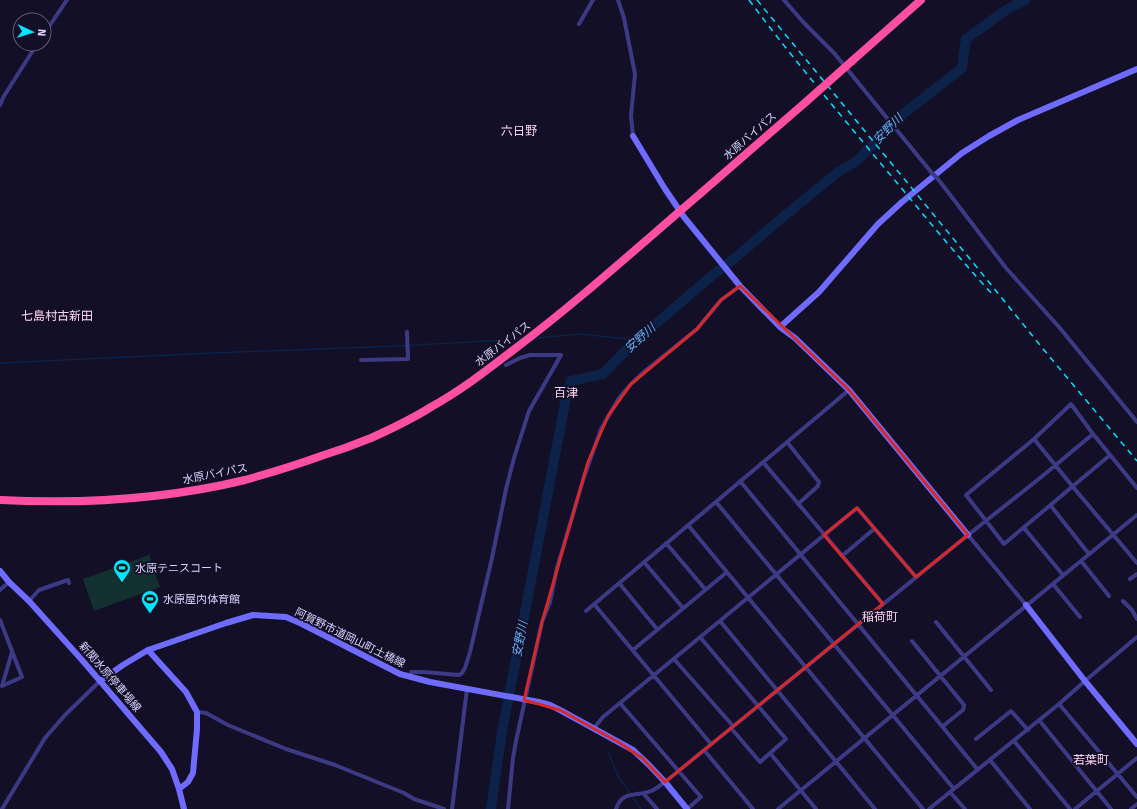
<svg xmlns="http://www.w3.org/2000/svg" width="1137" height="809" viewBox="0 0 1137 809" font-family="'Fira Sans','Noto Sans JP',sans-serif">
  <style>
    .green { fill: #12302f }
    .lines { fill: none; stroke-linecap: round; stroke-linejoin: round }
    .stream { stroke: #0c2248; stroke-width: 1.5 }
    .river { stroke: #0c2248; stroke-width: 10 }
    .street { stroke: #3d3a85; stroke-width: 4 }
    .secondary { stroke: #6f6bff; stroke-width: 6 }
    .highway { stroke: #ff4fa3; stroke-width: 8 }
    .rail { stroke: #00e5ff; stroke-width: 1.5; stroke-dasharray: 6 5; stroke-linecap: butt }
    .street-bridge { stroke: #3d3a85; stroke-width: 4 }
    .highway-bridge { stroke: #ff4fa3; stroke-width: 8 }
    .marked { fill: none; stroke: #d62828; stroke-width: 3; stroke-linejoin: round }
    .labels { text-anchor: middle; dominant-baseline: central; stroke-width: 3.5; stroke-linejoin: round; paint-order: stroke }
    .street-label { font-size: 11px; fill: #d9d4ff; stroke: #130f26 }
    .poi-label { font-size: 11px; fill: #d9d4ff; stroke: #130f26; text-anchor: start }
    .water-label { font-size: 12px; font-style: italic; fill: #62b6ff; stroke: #130f26 }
    .neighbourhood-label { font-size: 12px; fill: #ffd6f0; stroke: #130f26 }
  </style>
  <rect width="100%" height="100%" fill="#130f26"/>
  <path class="green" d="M 149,555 L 160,587 L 94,611 L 83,579 Z"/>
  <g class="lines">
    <path class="stream" d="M 535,338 L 581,334 L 636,340
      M 0,363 L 213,353 L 398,346 L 523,339
      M 609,753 L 618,776 L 630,793
      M 632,796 L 641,809"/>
    <path class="river" d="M 491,809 L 502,732 L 567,393 L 571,381 L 603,374 L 636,340 L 650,329 L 714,274 L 734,259 L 777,222 L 838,172 L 857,161 L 898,118 L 962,68 L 966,39 L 1006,10 L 1025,0"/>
    <path class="street" d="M 618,0 L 624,18 L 635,74 L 631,116 L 633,136
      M 784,0 L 804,23 L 834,53 L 931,172
      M 579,24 L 593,0
      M 44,34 L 67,0
      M 0,105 L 4,96 L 37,44
      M 938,179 L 1006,268 L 1059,327 L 1137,422
      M 361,360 L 408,359 L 407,332
      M 1034,439 L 1073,487 L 1137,563
      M 787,442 L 819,482 L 818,486 L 798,504
      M 1110,455 L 1004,544 L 966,495 L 1034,439 L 1071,404 L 1093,434 L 1137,488
      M 763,462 L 883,604
      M 740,481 L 978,770
      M 716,502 L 954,789
      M 1051,506 L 1089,554
      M 688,525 L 923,809
      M 1024,528 L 1063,575
      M 968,535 L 1026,605
      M 666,543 L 705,589
      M 842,556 L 874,529
      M 1081,561 L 1109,596
      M 644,562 L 683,608
      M 1130,579 L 1137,574
      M 619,583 L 657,629
      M 1053,584 L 1080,617
      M 0,590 L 9,582
      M 29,601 L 39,590 L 68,580 L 69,583
      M 1123,601 L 1132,610 L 1137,619
      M 594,604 L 711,744
      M 586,611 L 849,390
      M 0,620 L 22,677 L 2,686 L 12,652
      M 720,621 L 875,809
      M 936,622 L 991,690
      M 700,637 L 786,739 L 760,762 L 731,728
      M 912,641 L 964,705 L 963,710 L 943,726
      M 633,650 L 727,572
      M 674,659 L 733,726
      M 411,672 L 424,672 L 459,675 L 462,673 L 465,668 L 470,652 L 492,558 L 506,489 L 514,458 L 529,411 L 561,355 L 530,355 L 520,358 L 506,365
      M 620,703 L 701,797 L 687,809
      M 1059,704 L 1137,797
      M 197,712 L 206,713 L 228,725 L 286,749 L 335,765 L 404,793 L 414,799 L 444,809
      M 1039,720 L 1111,809
      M 594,728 L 603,717 L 857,508 L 916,577
      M 976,739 L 1011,711 L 1028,730
      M 1014,741 L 1070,809
      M 704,750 L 753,809
      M 770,753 L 816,809
      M 990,760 L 1030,809
      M 950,792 L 965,809
      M 643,793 L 657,809
      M 2,809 L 45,738 L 65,715 L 100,681
      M 452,809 L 467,689
      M 508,809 L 513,758 L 516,741 L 542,622 L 550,602 L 557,568 L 584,477 L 601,429 L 619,398 L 631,384 L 645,371 L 697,329 L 721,300 L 740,286
      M 616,809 C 622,790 636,797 651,791 C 656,789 660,785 665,782 L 968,535 L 1040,478 L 1093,434
      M 778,809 L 1137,515
      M 929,809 L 1059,704 L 1085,681 L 1137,637
      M 1075,809 L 1137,758
      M 1131,809 L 1137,804"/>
    <path class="secondary" d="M 633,136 L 665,189 L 684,217 L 740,286 L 780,327 L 795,338 L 849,390 L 968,535
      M 780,327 L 819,292 L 878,224 L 902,202 L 962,153 L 989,136 L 1018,120 L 1137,69
      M 0,571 L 9,582 L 29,601 L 82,660 L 161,752 L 172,769 L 179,789 L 184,809
      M 1026,605 L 1085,681 L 1137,744
      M 148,650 L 186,692 L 197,712 L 197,729 L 193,773 L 188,782 L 179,789
      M 100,681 L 123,665 L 148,650 L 226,623 L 253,615 L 286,617 L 302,624 L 400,674 L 430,682 L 539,702 L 550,705 L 560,710 L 633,750 L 649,765 L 665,782 L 687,809"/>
    <path class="highway" d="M 852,61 L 921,0
      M 701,193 L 807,101
      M 0,500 C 80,504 167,499 245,480 C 270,473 296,465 321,456 C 337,451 354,445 371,438 C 391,429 412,419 431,407 C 460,391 486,371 512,351 C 568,309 620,263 672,218"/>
    <path class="rail" d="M 749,0 C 790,55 834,107 877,159 C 916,205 953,252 994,296
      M 757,0 L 975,265 L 1044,350 L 1137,461"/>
    <path class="street-bridge" d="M 931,172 L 938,179"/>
    <path class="highway-bridge" d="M 807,101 L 852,61
      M 672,218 L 701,193"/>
  </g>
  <path class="marked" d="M 740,286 L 849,390 L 968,535 L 916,577 L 857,508 L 824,535 L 883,604 L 665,782 L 642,758 L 620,743 L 560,710 L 524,700 L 542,622 L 588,462 L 608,416 L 631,384 L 697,329 L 721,300 Z"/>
  <defs>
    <symbol id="stadium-pin" viewBox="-11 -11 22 30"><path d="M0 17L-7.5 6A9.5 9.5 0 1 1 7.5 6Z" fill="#00e5ff" stroke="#130f26"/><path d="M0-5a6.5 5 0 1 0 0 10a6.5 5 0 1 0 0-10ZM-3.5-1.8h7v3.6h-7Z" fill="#111"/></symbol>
  </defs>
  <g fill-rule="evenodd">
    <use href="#stadium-pin" x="112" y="558" width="20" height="27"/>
    <use href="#stadium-pin" x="140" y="589" width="20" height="27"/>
  </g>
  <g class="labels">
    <g class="street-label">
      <text transform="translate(750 136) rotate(-41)">水原バイパス</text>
      <text transform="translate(503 344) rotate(-37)">水原バイパス</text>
      <text transform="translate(215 474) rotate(-11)">水原バイパス</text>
      <text transform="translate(350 638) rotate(26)">阿賀野市道岡山町土橋線</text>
      <text transform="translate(110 677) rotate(49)">新関水原停車場線</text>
    </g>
    <g class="poi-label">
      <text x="135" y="568">水原テニスコート</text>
      <text x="163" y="599">水原屋内体育館</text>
    </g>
    <g class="water-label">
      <text transform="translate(888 129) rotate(-45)">安野川</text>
      <text transform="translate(640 338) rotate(-42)">安野川</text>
      <text transform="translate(520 639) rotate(-79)">安野川</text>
    </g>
    <g class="neighbourhood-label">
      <text x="519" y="131">六日野</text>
      <text x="57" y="316">七島村古新田</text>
      <text x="566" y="393">百津</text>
      <text x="880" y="617">稲荷町</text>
      <text x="1091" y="760">若葉町</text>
    </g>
  </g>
  <g transform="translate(32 32) rotate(94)"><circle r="19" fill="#130f26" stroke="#625e7d"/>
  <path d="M0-3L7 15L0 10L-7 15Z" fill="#00e5ff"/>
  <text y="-6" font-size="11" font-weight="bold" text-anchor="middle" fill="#d9d4ff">N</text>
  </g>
</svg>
